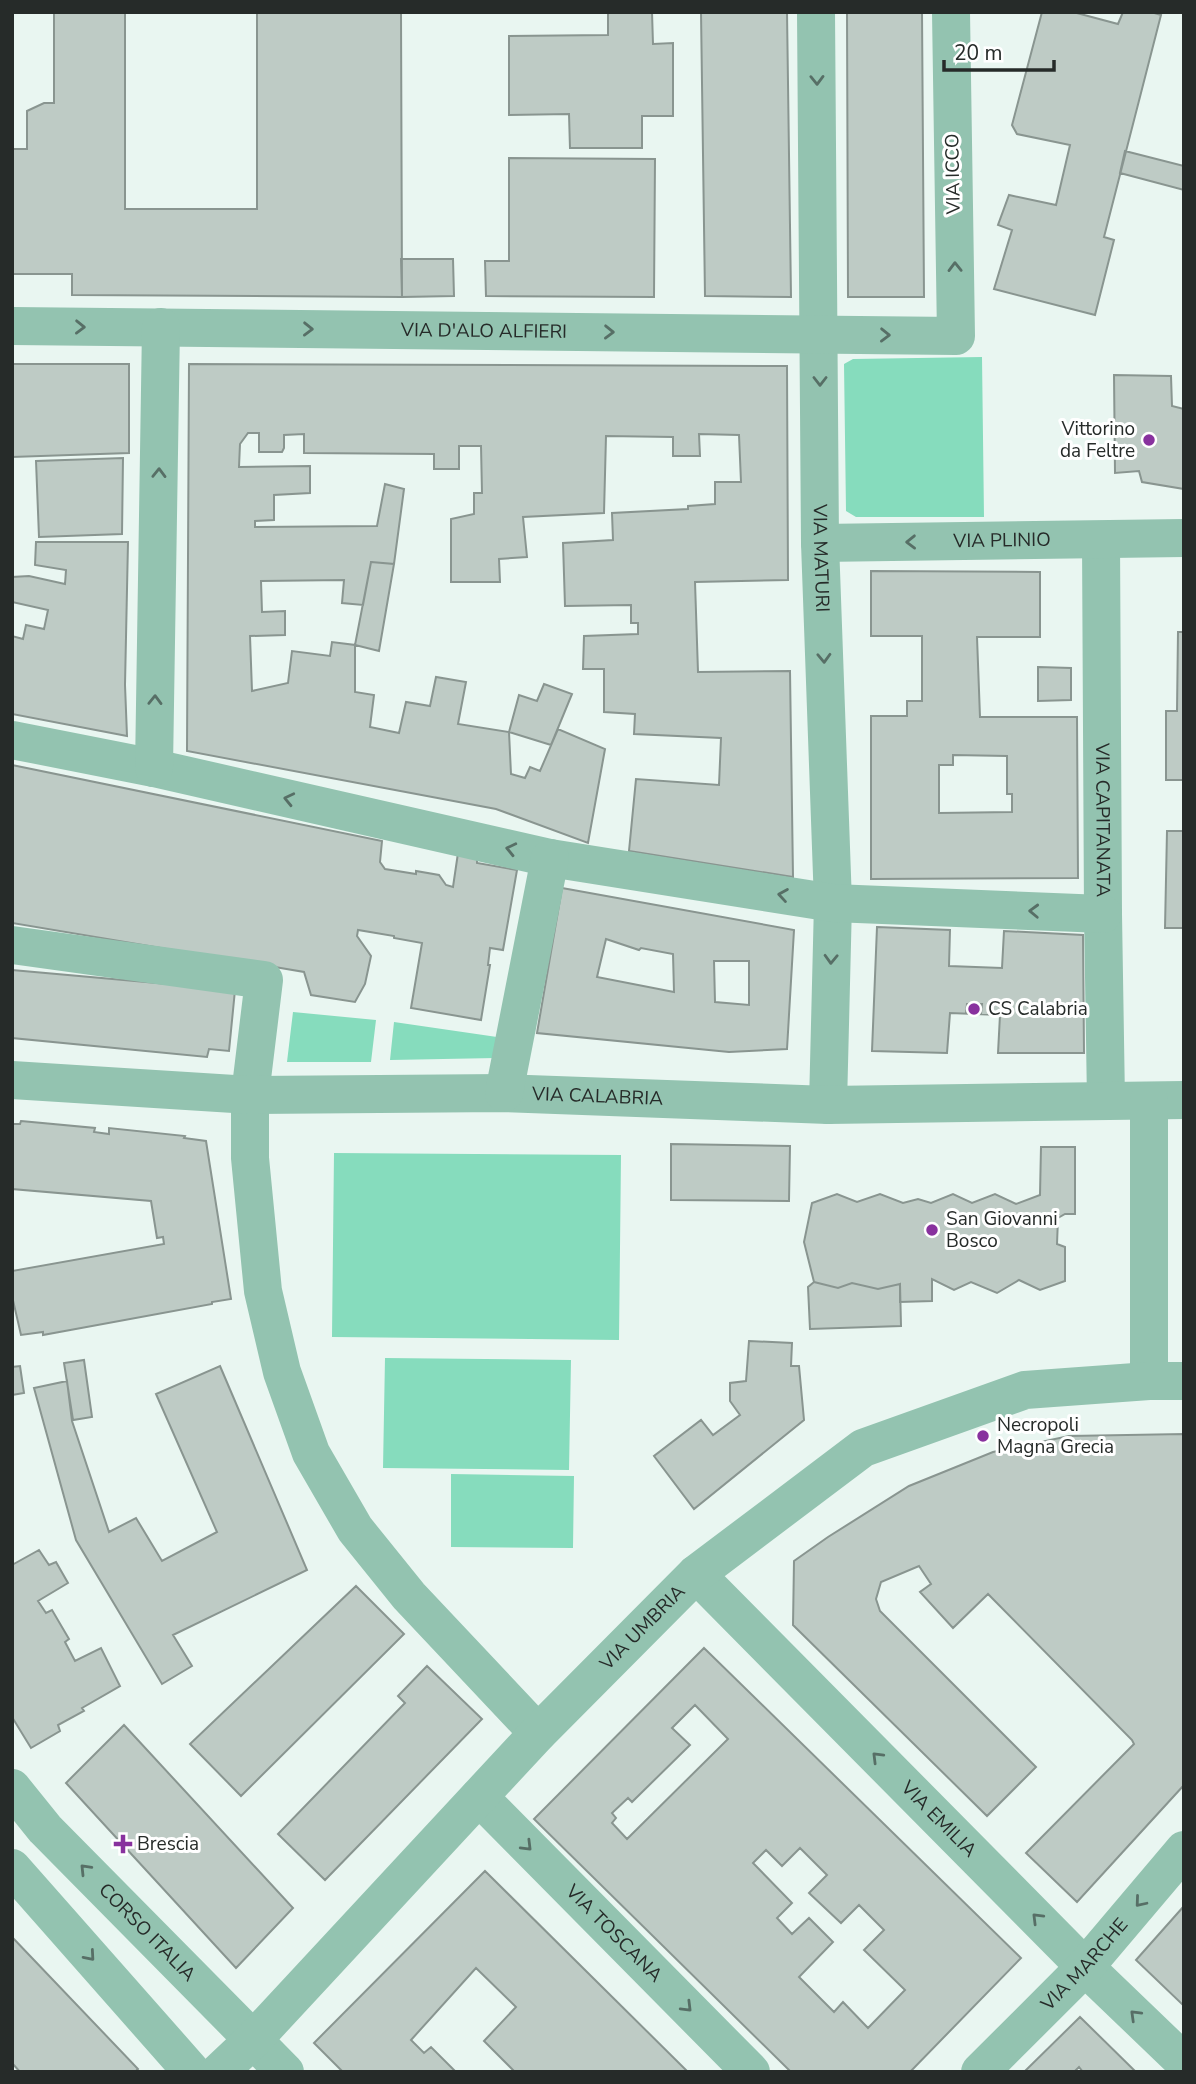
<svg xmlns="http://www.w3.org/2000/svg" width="1196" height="2084" viewBox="0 0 1196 2084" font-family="'Nunito Sans',sans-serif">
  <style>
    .green { fill: #86dcbd }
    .building { fill: #becbc5; stroke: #899590; stroke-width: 2; fill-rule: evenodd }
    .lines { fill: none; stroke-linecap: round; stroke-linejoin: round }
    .minor { stroke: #93c3b0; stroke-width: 38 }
    .tertiary { stroke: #93c3b0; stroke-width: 38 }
    .oneway { stroke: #576f66 }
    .poi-dot { fill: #88319e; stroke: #fff; stroke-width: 2.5 }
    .labels { text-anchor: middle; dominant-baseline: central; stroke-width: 6; stroke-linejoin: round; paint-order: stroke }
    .street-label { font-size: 19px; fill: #262b29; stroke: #fff }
    .poi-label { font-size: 19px; fill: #262b29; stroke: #fff; text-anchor: start }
  </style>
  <rect width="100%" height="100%" fill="#e9f6f1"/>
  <path class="green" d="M 982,357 L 984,517 L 856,517 L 846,511 L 844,364 L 853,359 Z
    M 293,1012 L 376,1020 L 371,1062 L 287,1062 Z
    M 394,1022 L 497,1037 L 496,1058 L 390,1060 Z
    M 334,1153 L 621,1155 L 619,1340 L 332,1337 Z
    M 385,1358 L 571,1360 L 569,1470 L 383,1468 Z
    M 451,1474 L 574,1476 L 573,1548 L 451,1547 Z"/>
  <path class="building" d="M 54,12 L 125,12 L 125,209 L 257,209 L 257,12 L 401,12 L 402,297 L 72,295 L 72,274 L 12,274 L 12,149 L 27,149 L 27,111 L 44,103 L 54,103 Z
    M 608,12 L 652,12 L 653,44 L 673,43 L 673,116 L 642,116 L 642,148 L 570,148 L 569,114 L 509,115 L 509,36 L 608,35 Z
    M 701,12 L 787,12 L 791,297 L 705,296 Z
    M 847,12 L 922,12 L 924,297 L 848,297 Z
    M 1042,12 L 1073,12 L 1118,24 L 1123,12 L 1151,12 L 1161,15 L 1104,237 L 1114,240 L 1095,315 L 994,289 L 1012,230 L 998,225 L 1009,195 L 1056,205 L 1070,145 L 1017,134 L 1012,125 Z
    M 1125,151 L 1184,166 L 1184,190 L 1120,173 Z
    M 509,158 L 655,159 L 654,297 L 486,296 L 485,261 L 509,261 Z
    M 401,259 L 453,259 L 454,296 L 402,297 Z
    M 12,364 L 129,364 L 129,453 L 12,457 Z
    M 189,364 L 787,366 L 788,580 L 695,582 L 698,672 L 790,671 L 793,877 L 629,851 L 636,779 L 719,785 L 721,738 L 634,734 L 635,714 L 604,712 L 604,669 L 583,669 L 584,636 L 638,634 L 638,623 L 631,623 L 631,605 L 565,606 L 563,543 L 613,540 L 612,513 L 688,509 L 688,506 L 715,504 L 715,482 L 741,482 L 739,435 L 699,434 L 700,456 L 673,456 L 673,437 L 606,436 L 604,513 L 523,517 L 527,557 L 499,559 L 500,582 L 451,582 L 451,519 L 474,514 L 474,493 L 482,493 L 481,446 L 459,446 L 459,469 L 434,469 L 434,454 L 304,453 L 304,434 L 284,435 L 284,448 L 282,452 L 259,452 L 259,433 L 248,433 L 240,444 L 239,467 L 310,466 L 310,493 L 274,495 L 274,520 L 255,521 L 255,527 L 377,526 L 385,484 L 404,489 L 394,564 L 371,562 L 363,605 L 342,603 L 344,580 L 261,581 L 262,612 L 285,611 L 285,635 L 250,636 L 252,691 L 288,683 L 292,651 L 330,656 L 332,642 L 355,645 L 355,692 L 374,695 L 370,727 L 399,733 L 406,702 L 430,706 L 436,677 L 466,682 L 458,724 L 509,732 L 511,774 L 525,778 L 530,767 L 540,771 L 558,729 L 605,749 L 588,843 L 496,809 L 187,751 Z
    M 1114,375 L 1171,376 L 1172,406 L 1184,409 L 1184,489 L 1142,482 L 1139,471 L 1115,473 Z
    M 123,458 L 122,534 L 39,537 L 36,461 Z
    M 36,542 L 128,542 L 125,685 L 127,736 L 12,714 L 12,636 L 23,639 L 26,625 L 44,629 L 48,610 L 12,602 L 12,577 L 29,576 L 65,584 L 66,570 L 35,565 Z
    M 371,562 L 394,564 L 379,651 L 355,645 Z
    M 871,571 L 1040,572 L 1040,637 L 977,637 L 980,717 L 1077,717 L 1078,878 L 871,879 L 871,716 L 907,716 L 907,701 L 922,701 L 922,636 L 871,636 ZM 953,755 L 1007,756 L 1007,794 L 1012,794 L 1012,812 L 939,813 L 939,765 L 953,765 Z
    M 1178,632 L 1184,632 L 1184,780 L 1166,780 L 1166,711 L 1177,711 Z
    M 1038,667 L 1071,668 L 1071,700 L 1038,701 Z
    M 544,684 L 572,694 L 551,745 L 509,732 L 519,695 L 537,701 Z
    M 12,765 L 382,841 L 380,862 L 385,869 L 416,874 L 416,871 L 439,875 L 446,885 L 453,887 L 458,853 L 477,856 L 477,863 L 517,870 L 503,950 L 490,948 L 488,965 L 490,965 L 481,1020 L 411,1008 L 422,943 L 394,938 L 394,936 L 358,930 L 357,936 L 371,956 L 365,984 L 355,1002 L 311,995 L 304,972 L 12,923 Z
    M 1184,782 L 1184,928 L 1165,928 L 1167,831 L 1183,831 Z
    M 562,888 L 794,930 L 787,1049 L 729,1052 L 537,1033 ZM 606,939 L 639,950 L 641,948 L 673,954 L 674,992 L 597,977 ZM 714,961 L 749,961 L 749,1005 L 715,1002 Z
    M 877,927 L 950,930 L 949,966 L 1002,968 L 1004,931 L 1083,935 L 1084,1053 L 998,1053 L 1000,1015 L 950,1013 L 947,1053 L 872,1051 Z
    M 12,970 L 235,990 L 229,1051 L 209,1049 L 207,1057 L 12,1038 Z
    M 967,1004 L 982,1004 L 981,1014 L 966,1013 Z
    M 21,1121 L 95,1128 L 94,1132 L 109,1134 L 109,1128 L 185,1136 L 184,1138 L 206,1141 L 231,1299 L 212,1302 L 212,1304 L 43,1335 L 43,1332 L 21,1335 L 12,1296 L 12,1271 L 164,1244 L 163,1237 L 157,1238 L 151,1201 L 12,1189 L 12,1124 L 20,1124 Z
    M 671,1144 L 790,1146 L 789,1201 L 671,1200 Z
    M 1041,1147 L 1075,1147 L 1075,1214 L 1065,1214 L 1058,1218 L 1057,1244 L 1065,1247 L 1065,1281 L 1040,1290 L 1019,1280 L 997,1293 L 971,1282 L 954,1290 L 932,1279 L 932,1301 L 900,1302 L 900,1284 L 878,1289 L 852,1283 L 838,1288 L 814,1282 L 804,1242 L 812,1203 L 837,1194 L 857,1202 L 880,1194 L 903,1203 L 918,1199 L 931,1203 L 953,1194 L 972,1203 L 995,1194 L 1016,1204 L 1040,1195 Z
    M 814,1282 L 838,1288 L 852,1283 L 878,1289 L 900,1284 L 901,1326 L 810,1329 L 808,1287 Z
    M 749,1341 L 792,1343 L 791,1366 L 799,1366 L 804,1420 L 694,1509 L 654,1456 L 701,1420 L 713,1435 L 740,1415 L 730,1401 L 730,1383 L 746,1381 Z
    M 84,1360 L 92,1417 L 73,1420 L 64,1363 Z
    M 20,1366 L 24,1393 L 12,1395 L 12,1367 Z
    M 220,1366 L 307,1570 L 173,1635 L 192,1666 L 162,1684 L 76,1540 L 34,1388 L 67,1381 L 72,1421 L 109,1532 L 136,1518 L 162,1561 L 217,1532 L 156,1394 Z
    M 1184,1434 L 1184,1785 L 1077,1902 L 1026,1853 L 1134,1744 L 1132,1740 L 988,1594 L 953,1628 L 920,1592 L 931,1584 L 919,1566 L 881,1582 L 876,1599 L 880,1611 L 1036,1767 L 987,1816 L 793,1625 L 794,1561 L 828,1537 L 909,1486 L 993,1452 L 1069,1436 Z
    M 39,1550 L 49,1565 L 56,1562 L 68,1583 L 38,1601 L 46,1613 L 52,1610 L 69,1639 L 65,1642 L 75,1661 L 101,1648 L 120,1686 L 82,1708 L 84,1711 L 58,1725 L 60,1731 L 31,1748 L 12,1717 L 12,1565 Z
    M 356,1586 L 404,1634 L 241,1796 L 190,1744 Z
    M 704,1648 L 1021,1958 L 910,2072 L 791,2072 L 534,1819 ZM 695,1705 L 728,1739 L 627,1839 L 612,1823 L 616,1818 L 612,1813 L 628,1798 L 632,1802 L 690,1745 L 672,1728 ZM 800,1848 L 827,1875 L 809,1893 L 841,1923 L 859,1905 L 884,1930 L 864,1950 L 905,1990 L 868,2028 L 843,2002 L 834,2012 L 799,1977 L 833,1942 L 809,1918 L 792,1934 L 777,1918 L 792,1903 L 753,1863 L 766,1850 L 782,1866 Z
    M 427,1666 L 482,1719 L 325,1880 L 278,1834 L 405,1703 L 398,1696 Z
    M 124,1725 L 293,1908 L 236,1968 L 66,1783 Z
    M 485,1871 L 688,2072 L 515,2072 L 484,2041 L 516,2007 L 476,1968 L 411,2040 L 424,2053 L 431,2047 L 456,2072 L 343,2072 L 314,2043 Z
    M 1184,1906 L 1184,2006 L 1136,1960 Z
    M 12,1937 L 138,2069 L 135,2072 L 20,2072 L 12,2063 Z
    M 1080,2017 L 1136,2072 L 1083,2072 L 1079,2067 L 1074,2072 L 1024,2072 Z"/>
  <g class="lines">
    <g class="minor">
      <path id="s1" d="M 816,12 L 820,543 L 833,903 L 828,1105"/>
      <path id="s2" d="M 12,326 L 956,336 L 951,12"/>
      <path id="s3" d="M 1101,540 L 1103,914 L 1106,1101"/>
      <path id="s4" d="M 820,543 L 1184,538"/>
      <path d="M 12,740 L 154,768 L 550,858 L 833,903 L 1103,914"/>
      <path d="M 154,768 L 161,327"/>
      <path d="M 12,945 L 264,980 L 250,1095 L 250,1158 L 263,1291 L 282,1372 L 311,1453 L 355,1529 L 409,1596 L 538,1733"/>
      <path id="s5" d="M 12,1080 L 250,1095 L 504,1093 L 828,1105 L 1184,1100"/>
      <path d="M 504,1093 L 550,858"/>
      <path d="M 1149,1381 L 1149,1101"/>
      <path id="s6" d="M 696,1574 L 1085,1967 L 1184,2062"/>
      <path id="s7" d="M 479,1797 L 751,2072"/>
      <path id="s8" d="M 980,2072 L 1085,1967 L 1184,1850"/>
    </g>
    <g class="tertiary">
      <path id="s9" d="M 12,1788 L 45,1829 L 285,2072"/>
      <path d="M 12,1868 L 192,2072"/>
      <path id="s10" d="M 219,2072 L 253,2040 L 538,1733 L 696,1574 L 863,1448 L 1025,1390 L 1149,1381 L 1184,1381"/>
    </g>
  </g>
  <defs><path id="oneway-chevron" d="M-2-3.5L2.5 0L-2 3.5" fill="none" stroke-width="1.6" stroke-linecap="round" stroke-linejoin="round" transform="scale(1.75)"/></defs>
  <g class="oneway">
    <use href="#oneway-chevron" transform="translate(817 80) rotate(89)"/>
    <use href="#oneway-chevron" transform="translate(955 267) rotate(-91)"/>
    <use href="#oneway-chevron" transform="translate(80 327) rotate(1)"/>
    <use href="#oneway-chevron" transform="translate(308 329) rotate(1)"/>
    <use href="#oneway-chevron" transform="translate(609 332) rotate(1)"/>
    <use href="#oneway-chevron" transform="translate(885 335) rotate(1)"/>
    <use href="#oneway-chevron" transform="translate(820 381) rotate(90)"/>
    <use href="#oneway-chevron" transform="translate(159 473) rotate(-89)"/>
    <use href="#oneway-chevron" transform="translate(911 542) rotate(179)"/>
    <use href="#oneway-chevron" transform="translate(824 658) rotate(88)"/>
    <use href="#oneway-chevron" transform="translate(155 700) rotate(-89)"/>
    <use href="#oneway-chevron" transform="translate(289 799) rotate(-167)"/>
    <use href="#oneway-chevron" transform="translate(511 849) rotate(-167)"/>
    <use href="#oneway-chevron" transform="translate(783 895) rotate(-171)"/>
    <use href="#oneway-chevron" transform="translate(1034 911) rotate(-178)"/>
    <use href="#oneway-chevron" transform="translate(831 959) rotate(92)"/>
    <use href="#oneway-chevron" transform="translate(877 1757) rotate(-135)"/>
    <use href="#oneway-chevron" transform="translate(527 1846) rotate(45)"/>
    <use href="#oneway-chevron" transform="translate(85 1869) rotate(-134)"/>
    <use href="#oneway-chevron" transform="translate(1140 1902) rotate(130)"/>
    <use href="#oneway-chevron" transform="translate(1037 1918) rotate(-135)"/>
    <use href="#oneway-chevron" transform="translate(90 1956) rotate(49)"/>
    <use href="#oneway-chevron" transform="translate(687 2007) rotate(45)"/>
    <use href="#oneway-chevron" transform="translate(1135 2015) rotate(-136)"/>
  </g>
  <g class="poi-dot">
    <circle cx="1149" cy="440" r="7"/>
    <circle cx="974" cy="1009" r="7"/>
    <circle cx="932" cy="1230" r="7"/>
    <circle cx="983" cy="1436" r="7"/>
    <path d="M119.5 1833.5h7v7h7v7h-7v7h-7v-7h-7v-7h7z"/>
  </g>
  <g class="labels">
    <g class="street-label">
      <text transform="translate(953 174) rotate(-91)">VIA ICCO</text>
      <text stroke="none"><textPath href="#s2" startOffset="472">VIA D'ALO ALFIERI</textPath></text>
      <text stroke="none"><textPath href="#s4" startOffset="182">VIA PLINIO</textPath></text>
      <text stroke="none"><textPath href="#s1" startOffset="546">VIA MATURI</textPath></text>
      <text stroke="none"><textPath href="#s3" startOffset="280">VIA CAPITANATA</textPath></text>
      <text stroke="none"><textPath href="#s5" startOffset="586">VIA CALABRIA</textPath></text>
      <text stroke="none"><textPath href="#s10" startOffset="614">VIA UMBRIA</textPath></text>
      <text stroke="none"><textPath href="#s6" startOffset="345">VIA EMILIA</textPath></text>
      <text stroke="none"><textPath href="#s9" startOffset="198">CORSO ITALIA</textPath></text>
      <text stroke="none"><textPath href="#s7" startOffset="192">VIA TOSCANA</textPath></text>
      <text stroke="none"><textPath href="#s8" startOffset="150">VIA MARCHE</textPath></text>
    </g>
    <g class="poi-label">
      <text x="1135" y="429" text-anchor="end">Vittorino<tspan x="1135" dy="22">da Feltre</tspan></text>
      <text x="988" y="1009">CS Calabria</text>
      <text x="946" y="1219">San Giovanni<tspan x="946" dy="22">Bosco</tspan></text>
      <text x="997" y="1425">Necropoli<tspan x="997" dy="22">Magna Grecia</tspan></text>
      <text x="137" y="1844">Brescia</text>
    </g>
  </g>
  <rect width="1196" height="2084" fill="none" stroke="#262b29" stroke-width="28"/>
  <path d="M944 60v10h110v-10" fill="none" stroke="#262b29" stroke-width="3.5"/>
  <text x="954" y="60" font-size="21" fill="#262b29" stroke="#ffffff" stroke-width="5" paint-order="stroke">20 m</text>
</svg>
